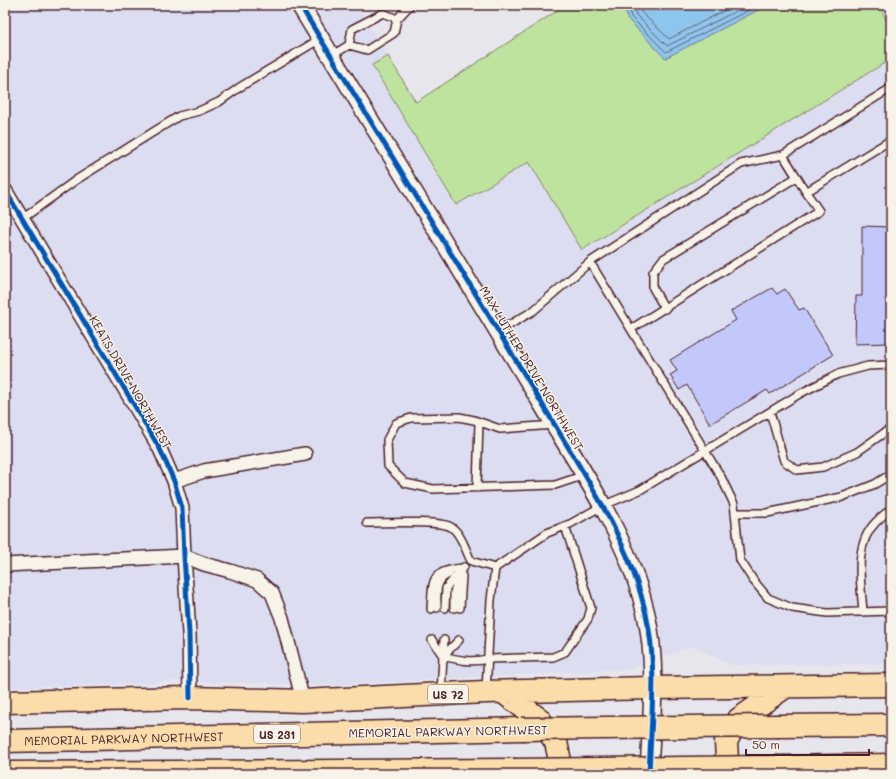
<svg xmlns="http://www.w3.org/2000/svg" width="896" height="779" viewBox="0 0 896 779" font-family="Mali,sans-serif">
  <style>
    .built { fill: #dcddf1 }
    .green { fill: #bee39e; stroke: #848164 }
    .water { fill: #8ec5ec; stroke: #73839f }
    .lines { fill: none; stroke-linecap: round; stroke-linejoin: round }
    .shore { stroke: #656178; stroke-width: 1 }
    .building { fill: #c3c8fa; stroke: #4a1f2b }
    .service-casing { stroke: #4a1f2b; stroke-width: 10 }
    .minor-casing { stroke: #4a1f2b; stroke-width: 16 }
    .tertiary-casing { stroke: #4a1f2b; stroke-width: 20 }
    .trunk-casing { stroke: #4a1f2b; stroke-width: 25 }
    .motorway-casing { stroke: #4a1f2b; stroke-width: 25 }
    .service { stroke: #f7f3e8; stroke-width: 7 }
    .minor { stroke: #f7f3e8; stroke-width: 13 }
    .tertiary { stroke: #f7f3e8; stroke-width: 17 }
    .trunk { stroke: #faddab; stroke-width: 22 }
    .motorway { stroke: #faddab; stroke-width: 22 }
    .motorway-bridge-casing { stroke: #4a1f2b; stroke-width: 25; stroke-linecap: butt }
    .motorway-bridge { stroke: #faddab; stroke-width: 22 }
    .cycleway-casing { stroke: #f7f3e8; stroke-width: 8 }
    .cycleway { stroke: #0057b8; stroke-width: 5 }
    .labels { text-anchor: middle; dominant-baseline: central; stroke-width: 3; stroke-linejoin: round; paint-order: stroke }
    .shield { fill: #f7f3e8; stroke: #7e5f64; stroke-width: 1 }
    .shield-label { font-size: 11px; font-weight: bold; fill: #4a1f2b }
    .street-label { font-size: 12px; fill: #4a1f2b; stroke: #f7f3e8 }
  </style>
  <rect width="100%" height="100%" fill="#e7e6ed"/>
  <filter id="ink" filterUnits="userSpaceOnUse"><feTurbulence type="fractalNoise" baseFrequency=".025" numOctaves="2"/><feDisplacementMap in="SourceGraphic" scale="8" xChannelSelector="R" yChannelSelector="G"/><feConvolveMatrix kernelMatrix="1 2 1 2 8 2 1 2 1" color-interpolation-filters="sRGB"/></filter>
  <g filter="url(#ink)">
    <path class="built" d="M 5,5 L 357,5 L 388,56 L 372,65 L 456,205 L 529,162 L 583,250 L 891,59 L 891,664 L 732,665 L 693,646 L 631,669 L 330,685 L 175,681 L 117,685 L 5,687 Z"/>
    <path class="green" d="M 566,5 L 625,5 L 627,18 L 665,58 L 768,5 L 879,5 L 889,26 L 891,26 L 891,59 L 582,250 L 529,162 L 456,205 L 372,65 L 388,56 L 416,102 Z"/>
    <path class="water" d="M 625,5 L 768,5 L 665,58 L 627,18 Z"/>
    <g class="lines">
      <path class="shore" d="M 629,5 L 631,17 L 666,52 L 759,5
        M 634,5 L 636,15 L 667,46 L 748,5
        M 640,5 L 641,12 L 669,39 L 735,5"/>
    </g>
    <path class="building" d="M 862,226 L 891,227 L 891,343 L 855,344 L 856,296 L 862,296 Z
      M 772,288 L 777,294 L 785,289 L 799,310 L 804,308 L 833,355 L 770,394 L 767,390 L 710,424 L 687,385 L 679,390 L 670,375 L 677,371 L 670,360 L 736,320 L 731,311 Z"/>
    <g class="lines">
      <defs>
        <path id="service" d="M 349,45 L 352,29 L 383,13 L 397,19
          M 331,56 L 349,45 L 367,50 L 394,33 L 397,19 L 410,5
          M 783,155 L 806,192
          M 22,219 L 76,180 L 179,116 L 199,111 L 219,102 L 240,87 L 320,39
          M 590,262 L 721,477 L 734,504 L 740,560 L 753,580 L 768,598 L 792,608 L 827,613 L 891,611
          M 665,309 L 653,288 L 653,272 L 663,259 L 797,177
          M 631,329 L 819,211 L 806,192 L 891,140
          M 499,331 L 533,311 L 590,262 L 741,164 L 783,155 L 891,88
          M 770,412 L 784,461 L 797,470 L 823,467 L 857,452 L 891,428
          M 554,425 L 500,429 L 474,420 L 459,417 L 411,418 L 396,423 L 387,440 L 388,466 L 405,483 L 433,489 L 555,485 L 585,475
          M 477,488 L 479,422
          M 735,513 L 767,513 L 842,497 L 875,484 L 891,474
          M 367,523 C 383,523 440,520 451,527 C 461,533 466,551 471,561 L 495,568
          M 437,608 C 437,594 434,580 449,574
          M 445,608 L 446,588 L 464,567
          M 454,608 L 454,592 L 460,574
          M 460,608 L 462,576
          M 431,609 C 433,580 430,571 462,568
          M 863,612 C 861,582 853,545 876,522 C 881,517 885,513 891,510
          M 432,640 L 443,656 C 459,660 472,663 487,659 L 553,657 L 565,652 L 588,619 L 591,608 L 565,526
          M 443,656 L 459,640
          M 486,690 L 491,600 L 495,568 L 547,533 L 570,524 L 602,506 L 640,490 L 801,393 L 838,374 L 868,366 L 891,365
          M 441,692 L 444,640"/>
        <path id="minor" d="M 5,190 L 130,398 L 160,449 L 174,481 L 182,508 L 184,556 L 189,633 L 190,698
          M 174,481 L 204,471 L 305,454
          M 5,565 L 184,556 L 204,564 L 230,571 L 257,580 L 272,593 L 282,618 L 303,701"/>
        <path id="tertiary" d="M 300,5 C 374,127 449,249 523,372 C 540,400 557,429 574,457 C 604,506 633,557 646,614 C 658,666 651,721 649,774"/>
        <path id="trunk" d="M 503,692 L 539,719 L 556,742 L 560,761 L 555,774
          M 5,702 L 190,698 L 303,701 L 485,692 L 652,688 L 891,685
          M 736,774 L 727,760 L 726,741 L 739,719 L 785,687"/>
        <g id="motorway">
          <path d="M 779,726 L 891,725"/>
          <path id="s1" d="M 5,741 L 521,729"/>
          <path d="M 779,767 L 891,765"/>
          <path d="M 5,773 L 514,770"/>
        </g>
      </defs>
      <use href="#service" class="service-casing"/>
      <use href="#minor" class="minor-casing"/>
      <use href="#tertiary" class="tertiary-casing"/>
      <use href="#trunk" class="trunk-casing"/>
      <use href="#motorway" class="motorway-casing"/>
      <use href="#service" class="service"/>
      <use href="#minor" class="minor"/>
      <use href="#tertiary" class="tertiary"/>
      <use href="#trunk" class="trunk"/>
      <use href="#motorway" class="motorway"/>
      <defs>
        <path id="motorway-bridge" d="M 521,729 L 779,726
          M 514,770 L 779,767"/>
      </defs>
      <use href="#motorway-bridge" class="motorway-bridge-casing"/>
      <use href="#motorway-bridge" class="motorway-bridge"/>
      <defs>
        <path id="cycleway" d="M 300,5 C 374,127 449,249 523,372 C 540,400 557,429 574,457 C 604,506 633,557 646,614 C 658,666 651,721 649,774
          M 5,190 L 130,398 L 160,449 L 174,481 L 182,508 L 184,556 L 189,633 L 190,698"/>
      </defs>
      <use href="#cycleway" class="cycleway-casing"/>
      <use href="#cycleway" class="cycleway"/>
    </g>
  </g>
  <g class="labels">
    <g class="shield">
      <rect x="428" y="685" width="40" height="18" rx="3"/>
      <rect x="254" y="725" width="46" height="18" rx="3"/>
    </g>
    <g class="shield-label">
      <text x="448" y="694">US 72</text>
      <text x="277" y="734">US 231</text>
    </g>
    <g class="street-label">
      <text transform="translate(532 368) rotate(59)">MAX LUTHER DRIVE NORTHWEST</text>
      <text transform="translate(131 382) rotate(60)">KEATS DRIVE NORTHWEST</text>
      <text transform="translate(448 731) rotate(-1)">MEMORIAL PARKWAY NORTHWEST</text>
      <text stroke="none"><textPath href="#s1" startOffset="119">MEMORIAL PARKWAY NORTHWEST</textPath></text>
    </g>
  </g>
  <rect width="896" height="779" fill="none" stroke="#f7f3e8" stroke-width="20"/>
  <rect x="10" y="10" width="876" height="759" fill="none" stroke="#4a1f2b" stroke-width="1.5" filter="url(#ink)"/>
  <path d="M746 749v6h123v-6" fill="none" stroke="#4a1f2b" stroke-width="2"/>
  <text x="752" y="749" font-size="12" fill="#4a1f2b" stroke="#f7f3e8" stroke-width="3" paint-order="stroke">50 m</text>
</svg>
